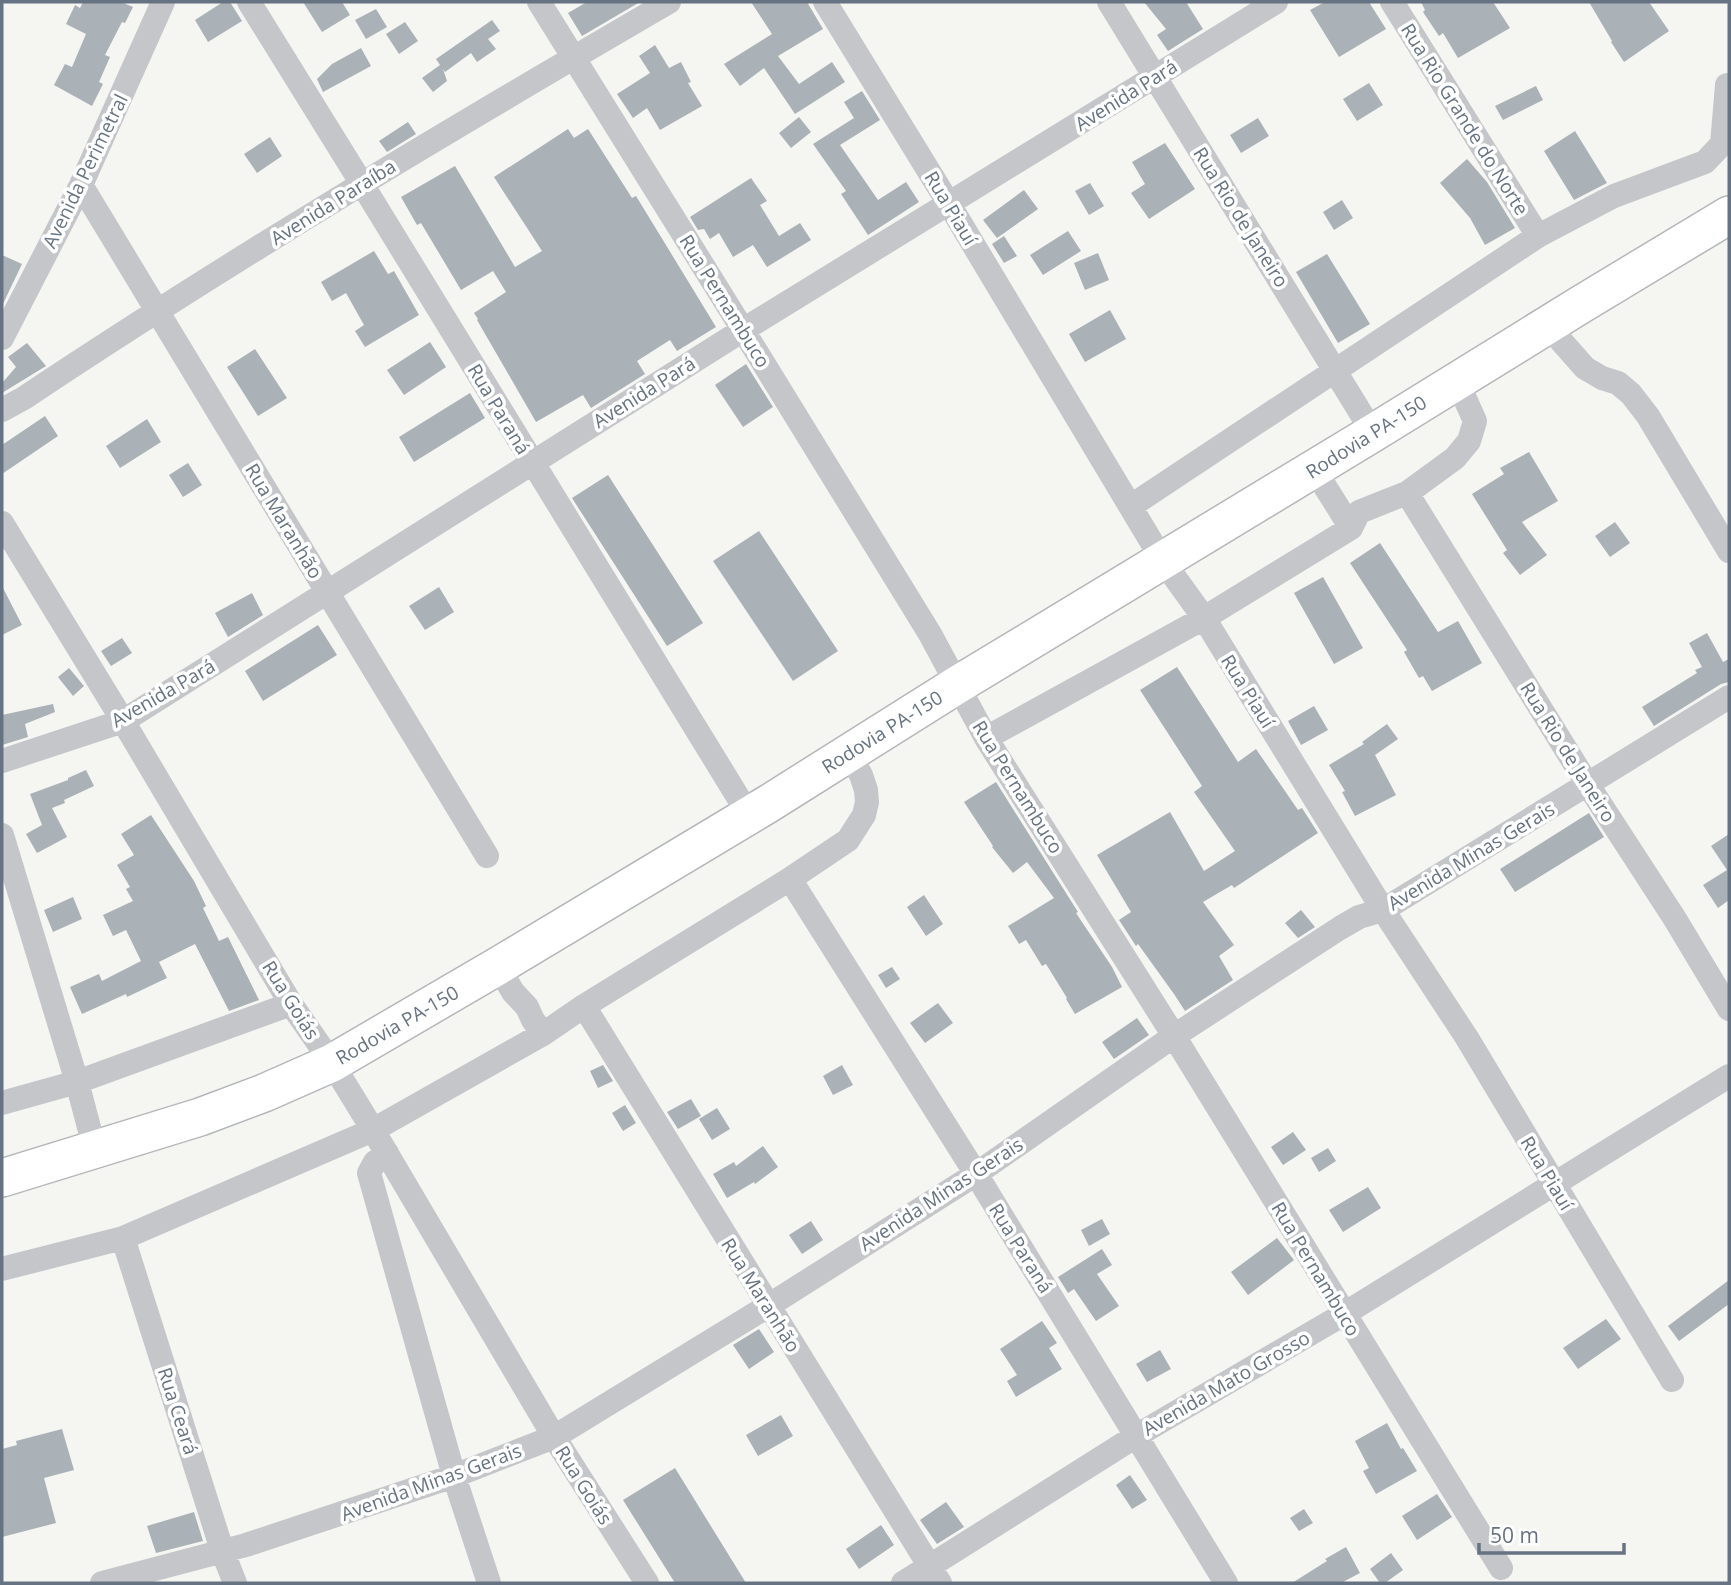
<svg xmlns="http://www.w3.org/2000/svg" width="1731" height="1585" viewBox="0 0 1731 1585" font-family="'Open Sans',sans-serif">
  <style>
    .building { fill: #aab1b7 }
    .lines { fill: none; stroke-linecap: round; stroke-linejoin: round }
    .highway-casing { stroke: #b4b7ba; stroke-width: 40 }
    .minor { stroke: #c4c6ca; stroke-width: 24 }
    .highway { stroke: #fff; stroke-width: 37 }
    .labels { text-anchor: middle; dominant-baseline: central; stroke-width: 7; stroke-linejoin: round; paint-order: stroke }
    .street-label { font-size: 19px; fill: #667382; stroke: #fff }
  </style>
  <rect width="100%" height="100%" fill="#f5f5f2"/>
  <path class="building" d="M 83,2 L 121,2 L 133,7 L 125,23 L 122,22 L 105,55 L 110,57 L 99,82 L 103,84 L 92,106 L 54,85 L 65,64 L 72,67 L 86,34 L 66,24 L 75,5 L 80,8 Z
    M 223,2 L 230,2 L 242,21 L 208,42 L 195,20 Z
    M 303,2 L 342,2 L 350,15 L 322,32 Z
    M 587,2 L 640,2 L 582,36 L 568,13 Z
    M 751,2 L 807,2 L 823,29 L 778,56 L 799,84 L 832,62 L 845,82 L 795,114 L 764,68 L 740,86 L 724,64 L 772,34 Z
    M 1144,2 L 1186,2 L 1203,29 L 1168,51 L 1157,35 L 1166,29 Z
    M 1325,2 L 1369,2 L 1386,29 L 1339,57 L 1310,10 Z
    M 1421,2 L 1493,2 L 1510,28 L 1458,58 L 1443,33 L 1439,36 L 1423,12 L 1425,10 Z
    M 1589,2 L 1649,2 L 1669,31 L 1624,62 L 1611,42 L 1612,41 Z
    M 376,9 L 387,27 L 366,39 L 355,20 Z
    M 492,20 L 500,31 L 488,39 L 496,49 L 477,62 L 471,53 L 445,72 L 443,69 L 447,81 L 433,92 L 422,78 L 440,65 L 436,59 Z
    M 405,22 L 418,41 L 399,54 L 386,34 Z
    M 655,45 L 669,68 L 681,62 L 691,82 L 688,83 L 702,106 L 660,130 L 647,108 L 633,118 L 617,94 L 650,73 L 639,56 Z
    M 361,48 L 371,66 L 323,92 L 317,79 L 332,64 Z
    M 1369,83 L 1383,105 L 1357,121 L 1343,99 Z
    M 1536,86 L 1543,100 L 1503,120 L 1495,106 Z
    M 862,91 L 880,120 L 840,145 L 878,200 L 906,182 L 919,202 L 868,235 L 841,194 L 846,191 L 813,144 L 854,118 L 844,102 Z
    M 799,117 L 811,132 L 791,148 L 779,133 Z
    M 1258,118 L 1269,136 L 1241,153 L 1230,135 Z
    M 408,122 L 416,134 L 387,152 L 379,141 Z
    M 568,129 L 574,138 L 588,129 L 632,198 L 636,196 L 716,327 L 677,351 L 670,340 L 637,361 L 645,374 L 591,408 L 583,395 L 536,422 L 477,320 L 478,319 L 474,313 L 506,292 L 493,271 L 461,290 L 421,223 L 417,225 L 401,197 L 455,166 L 515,267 L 542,251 L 494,177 Z
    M 1575,131 L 1607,183 L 1574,200 L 1544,151 Z
    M 270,137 L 282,156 L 257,173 L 244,154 Z
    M 1165,143 L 1195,189 L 1149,219 L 1131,193 L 1145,184 L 1132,162 Z
    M 1467,159 L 1487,182 L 1515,228 L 1485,245 L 1470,218 L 1440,183 Z
    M 751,178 L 767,201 L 760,205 L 779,236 L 800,223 L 811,240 L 767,267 L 753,245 L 733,257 L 719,233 L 710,239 L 704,229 L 698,230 L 690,217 Z
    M 1090,183 L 1104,206 L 1089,215 L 1075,191 Z
    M 1024,190 L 1038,209 L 997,238 L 983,220 Z
    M 1342,200 L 1353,218 L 1334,230 L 1323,212 Z
    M 1068,231 L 1081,251 L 1043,275 L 1030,255 Z
    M 1004,236 L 1017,256 L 1004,263 L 992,244 Z
    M 374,251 L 388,274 L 394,271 L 419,315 L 365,347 L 355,331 L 364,325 L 346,293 L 332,301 L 321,282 Z
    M 1098,253 L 1109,280 L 1085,290 L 1074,263 Z
    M 1327,254 L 1370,324 L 1338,343 L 1296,272 Z
    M 2,255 L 22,264 L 2,306 Z
    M 1110,310 L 1126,339 L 1085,362 L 1069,334 Z
    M 430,342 L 446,367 L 404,395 L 387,370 Z
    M 27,343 L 46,366 L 2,393 L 2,383 L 16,367 L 8,357 Z
    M 255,349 L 287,398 L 258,416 L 227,367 Z
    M 746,364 L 773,407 L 743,427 L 715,385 Z
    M 470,393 L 485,418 L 414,462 L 399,437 Z
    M 45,416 L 58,436 L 2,474 L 2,445 Z
    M 147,419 L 161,442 L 120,468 L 106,446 Z
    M 1529,452 L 1558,501 L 1522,522 L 1547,555 L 1520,575 L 1503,553 L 1507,550 L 1472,494 L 1504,474 L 1500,468 Z
    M 188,463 L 202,485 L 183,497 L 169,475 Z
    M 608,475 L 703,623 L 667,646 L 572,498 Z
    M 1615,522 L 1630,543 L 1610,557 L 1595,536 Z
    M 759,531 L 838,651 L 793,681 L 713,561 Z
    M 1380,543 L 1438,632 L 1458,621 L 1482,663 L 1432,691 L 1423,676 L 1419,678 L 1404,652 L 1407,650 L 1350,563 Z
    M 1323,577 L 1363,648 L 1334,664 L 1294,593 Z
    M 2,586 L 22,625 L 2,635 Z
    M 439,587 L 454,612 L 425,630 L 409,606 Z
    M 252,593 L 263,615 L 228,637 L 215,613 Z
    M 318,625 L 337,655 L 263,701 L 245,671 Z
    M 1707,633 L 1723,662 L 1729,659 L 1729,682 L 1721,684 L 1654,726 L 1642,707 L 1697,673 L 1695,670 L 1702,667 L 1689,643 Z
    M 122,638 L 132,653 L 111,666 L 101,651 Z
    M 1177,667 L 1238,762 L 1256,749 L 1298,810 L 1302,808 L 1318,833 L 1234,888 L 1232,885 L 1203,902 L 1234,945 L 1219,956 L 1233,980 L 1185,1011 L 1174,994 L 1138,944 L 1136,946 L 1119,920 L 1131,912 L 1097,855 L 1170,812 L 1204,871 L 1235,851 L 1194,792 L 1202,786 L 1140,690 Z
    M 69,668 L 84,686 L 73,696 L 58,677 Z
    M 53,704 L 55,712 L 25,724 L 28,737 L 2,745 L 2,715 Z
    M 1314,706 L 1328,730 L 1301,745 L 1288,721 Z
    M 1387,724 L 1398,739 L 1375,755 L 1396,795 L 1355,816 L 1342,792 L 1345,791 L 1329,765 L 1364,744 L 1362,742 Z
    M 86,770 L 94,786 L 64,800 L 65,803 L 52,808 L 67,837 L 37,853 L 26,834 L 42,825 L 30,794 L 68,780 L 68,778 Z
    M 996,782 L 1078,912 L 1076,913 L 1112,967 L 1122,987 L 1075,1014 L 1066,999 L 1067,998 L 1046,964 L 1042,966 L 1026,940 L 1019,944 L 1008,926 L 1054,898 L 1027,862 L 1013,873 L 992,847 L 993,846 L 964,802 Z
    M 1589,813 L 1604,837 L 1515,892 L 1500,869 Z
    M 151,815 L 194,881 L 206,906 L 203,908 L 219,941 L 228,937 L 259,1000 L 229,1011 L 195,944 L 159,962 L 167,978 L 127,997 L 126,994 L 82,1014 L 70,987 L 99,974 L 102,981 L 141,961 L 126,930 L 113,936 L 103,915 L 133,901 L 126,889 L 130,887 L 117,865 L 134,855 L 121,834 Z
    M 1729,834 L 1729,900 L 1718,908 L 1703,885 L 1727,870 L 1711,846 Z
    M 924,895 L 943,924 L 926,936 L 907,907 Z
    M 73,897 L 82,919 L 53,932 L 44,910 Z
    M 1301,910 L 1315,927 L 1298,938 L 1285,923 Z
    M 892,967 L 900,979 L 886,988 L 878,975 Z
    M 938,1003 L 953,1023 L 925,1043 L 910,1023 Z
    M 1137,1018 L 1149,1035 L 1114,1059 L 1102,1042 Z
    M 603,1065 L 613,1081 L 598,1088 L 590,1071 Z
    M 842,1065 L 853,1085 L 833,1095 L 823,1076 Z
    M 691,1099 L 701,1116 L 678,1129 L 667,1112 Z
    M 625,1105 L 636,1123 L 623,1131 L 612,1113 Z
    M 717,1108 L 730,1129 L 712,1140 L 699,1119 Z
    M 1293,1132 L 1306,1150 L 1283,1165 L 1271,1147 Z
    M 763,1146 L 778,1167 L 755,1184 L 754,1182 L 727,1198 L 713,1174 L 734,1162 L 736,1166 Z
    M 1328,1148 L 1336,1161 L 1319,1172 L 1311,1158 Z
    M 1368,1187 L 1381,1208 L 1343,1232 L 1329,1210 Z
    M 1102,1219 L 1110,1234 L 1089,1246 L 1081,1230 Z
    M 811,1221 L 823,1240 L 802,1254 L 789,1235 Z
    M 1277,1238 L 1294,1260 L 1248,1295 L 1231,1272 Z
    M 1102,1249 L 1112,1265 L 1097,1274 L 1119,1306 L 1096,1321 L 1074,1289 L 1068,1293 L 1058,1277 Z
    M 1729,1280 L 1729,1304 L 1679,1341 L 1668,1326 Z
    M 1606,1319 L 1621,1339 L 1578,1369 L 1563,1348 Z
    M 1042,1321 L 1057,1343 L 1049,1348 L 1062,1369 L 1016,1397 L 1007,1381 L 1017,1375 L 1000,1349 Z
    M 759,1329 L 774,1352 L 749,1369 L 733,1345 Z
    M 1160,1350 L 1171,1369 L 1147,1382 L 1136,1364 Z
    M 781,1415 L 793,1436 L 758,1456 L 746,1435 Z
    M 1387,1423 L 1401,1449 L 1403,1448 L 1417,1471 L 1376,1494 L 1363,1471 L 1369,1468 L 1355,1441 Z
    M 62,1429 L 74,1470 L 44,1478 L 56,1523 L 2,1537 L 2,1449 L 17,1445 L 16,1441 Z
    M 675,1468 L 746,1583 L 675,1583 L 623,1500 Z
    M 1130,1475 L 1147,1500 L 1132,1509 L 1116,1485 Z
    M 1437,1494 L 1452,1517 L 1417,1540 L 1402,1516 Z
    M 946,1502 L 964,1527 L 937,1544 L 920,1520 Z
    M 1304,1509 L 1313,1523 L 1299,1531 L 1290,1518 Z
    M 194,1512 L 203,1541 L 156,1553 L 147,1526 Z
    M 881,1525 L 894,1545 L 859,1569 L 846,1549 Z
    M 1346,1547 L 1360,1573 L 1341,1583 L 1292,1583 L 1327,1561 L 1325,1559 Z
    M 1391,1553 L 1403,1570 L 1385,1583 L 1380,1583 L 1370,1569 Z"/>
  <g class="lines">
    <defs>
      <path id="highway" d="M 2,1178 L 200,1117 L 264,1093 L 332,1063 L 498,966 L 768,804 L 957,685 L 1373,433 L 1580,305 L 1729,215"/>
    </defs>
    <use href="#highway" class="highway-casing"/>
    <path class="minor" d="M 249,2 L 362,184 L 749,815
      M 539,2 L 743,330 L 930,634 L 986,738 L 1174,1036 L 1501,1568
      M 825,2 L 949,204 L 1163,561 L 1204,618 L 1383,910 L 1467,1038 L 1672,1380
      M 1109,2 L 1373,433
      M 1392,2 L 1538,236
      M 81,185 L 487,856
      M 1547,325 L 1585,368 L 1602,378 L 1618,383 L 1631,394 L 1648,416 L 1729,551
      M 2,338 L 81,185 L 163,2
      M 2,410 L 24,398 C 234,258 451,129 669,2
      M 1314,469 L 1351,528
      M 1407,493 L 1588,785 L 1675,919 L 1729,1009
      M 1131,506 L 1538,236 L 1614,196 L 1705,162 L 1722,144 L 1727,85
      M 2,523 L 123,721 L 291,1004 L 332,1063 L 373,1130 L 554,1437 L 647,1583
      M 986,738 L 1204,618 L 1351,528 L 1359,512 L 1407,493 L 1455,458 L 1469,441 L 1475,421 L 1457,381
      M 2,761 L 123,721 L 743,330 L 1276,2
      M 2,835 L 77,1082 L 95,1150
      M 790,879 L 976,1174 L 1226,1583
      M 498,966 L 513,992 L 527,1007 L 533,1020 L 543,1034
      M 584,1006 L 940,1583
      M 2,1103 L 77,1082 L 291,1004
      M 387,1153 L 375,1162 L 369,1173 L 454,1476 L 489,1583
      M 123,1238 L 222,1550 L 235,1583
      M 2,1269 L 123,1238 L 373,1130 L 543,1034 L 584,1006 L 790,879 L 848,840 L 864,815 L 867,802 L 866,790 L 861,775 L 848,753
      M 102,1583 L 246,1545 L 454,1476 L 554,1437 L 768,1306 L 976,1174 L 1174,1036 L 1340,928 L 1359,917 L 1383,910 L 1729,697
      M 903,1583 L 1136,1436 L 1344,1314 L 1729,1076"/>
    <use href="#highway" class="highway"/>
  </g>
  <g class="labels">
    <g class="street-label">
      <text transform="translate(1126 95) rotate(-32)">Avenida Pará</text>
      <text transform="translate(1465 119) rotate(58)">Rua Rio Grande do Norte</text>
      <text transform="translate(85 171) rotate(-64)">Avenida Perimetral</text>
      <text transform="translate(333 202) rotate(-32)">Avenida Paraíba</text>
      <text transform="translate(951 208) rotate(59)">Rua Piauí</text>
      <text transform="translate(1241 217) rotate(58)">Rua Rio de Janeiro</text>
      <text transform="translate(725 301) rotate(58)">Rua Pernambuco</text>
      <text transform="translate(644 392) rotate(-32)">Avenida Pará</text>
      <text transform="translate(499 409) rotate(59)">Rua Paraná</text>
      <text transform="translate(1366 437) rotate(-32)">Rodovia PA-150</text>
      <text transform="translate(284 521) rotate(59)">Rua Maranhão</text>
      <text transform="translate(1248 691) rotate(58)">Rua Piauí</text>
      <text transform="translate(163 693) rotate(-30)">Avenida Pará</text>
      <text transform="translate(882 732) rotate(-32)">Rodovia PA-150</text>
      <text transform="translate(1568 752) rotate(58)">Rua Rio de Janeiro</text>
      <text transform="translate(1018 787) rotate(58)">Rua Pernambuco</text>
      <text transform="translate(1471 856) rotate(-31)">Avenida Minas Gerais</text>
      <text transform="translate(291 1000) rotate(58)">Rua Goiás</text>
      <text transform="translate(397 1025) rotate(-30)">Rodovia PA-150</text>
      <text transform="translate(1547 1173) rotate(59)">Rua Piauí</text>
      <text transform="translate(941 1194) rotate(-33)">Avenida Minas Gerais</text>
      <text transform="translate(1021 1248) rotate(58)">Rua Paraná</text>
      <text transform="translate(1316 1269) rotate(59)">Rua Pernambuco</text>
      <text transform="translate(761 1295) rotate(58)">Rua Maranhão</text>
      <text transform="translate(1226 1383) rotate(-30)">Avenida Mato Grosso</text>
      <text transform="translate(178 1411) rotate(72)">Rua Ceará</text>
      <text transform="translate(431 1482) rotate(-20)">Avenida Minas Gerais</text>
      <text transform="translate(584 1485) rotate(58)">Rua Goiás</text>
    </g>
  </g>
  <rect width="1731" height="1585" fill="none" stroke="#667382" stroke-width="7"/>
  <path d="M1479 1543v10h145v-10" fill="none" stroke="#667382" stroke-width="3.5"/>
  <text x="1490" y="1543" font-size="21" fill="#667382" stroke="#ffffff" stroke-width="5" paint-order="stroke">50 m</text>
</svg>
